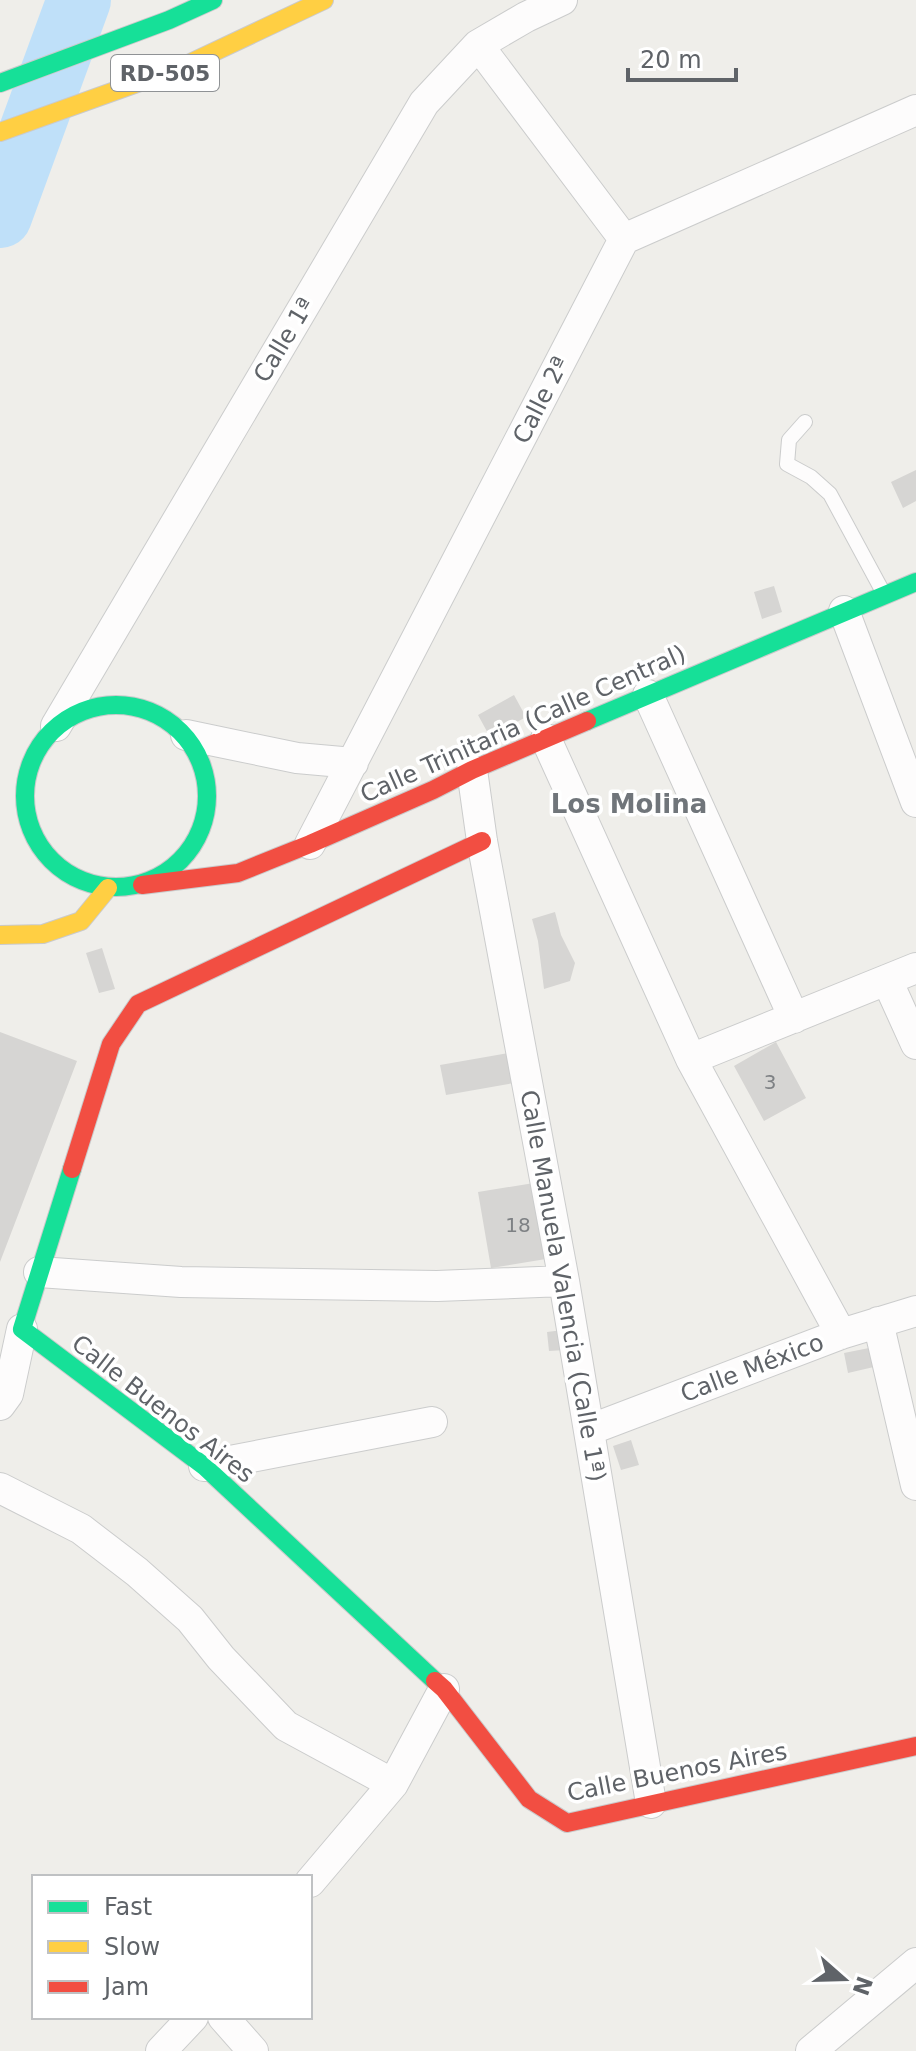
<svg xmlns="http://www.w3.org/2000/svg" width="916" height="2051" viewBox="0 0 916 2051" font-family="'DejaVu Sans',sans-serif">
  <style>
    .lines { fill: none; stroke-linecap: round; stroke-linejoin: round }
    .river { stroke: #bfe0f9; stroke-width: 64 }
    .building { fill: #d6d5d3 }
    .lane-casing { stroke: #cbcccc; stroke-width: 16 }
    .street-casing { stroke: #cbcccc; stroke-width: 32 }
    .fast-casing { stroke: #cacacb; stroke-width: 20 }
    .slow-casing { stroke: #cacacb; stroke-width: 20 }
    .jam-casing { stroke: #cacacb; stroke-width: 20 }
    .lane { stroke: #fdfcfc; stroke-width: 14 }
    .street { stroke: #fdfcfc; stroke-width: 30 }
    .fast { stroke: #16e098; stroke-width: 18 }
    .slow { stroke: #ffcf43; stroke-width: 18 }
    .jam { stroke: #f24e42; stroke-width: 18 }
    .labels { text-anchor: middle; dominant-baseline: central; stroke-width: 7; stroke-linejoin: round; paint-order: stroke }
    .number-label { font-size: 20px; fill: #7e8184 }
    .shield { fill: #fff; stroke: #8f9295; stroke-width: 2 }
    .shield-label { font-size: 22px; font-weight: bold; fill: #5f6368 }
    .street-label { font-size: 24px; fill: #5f6368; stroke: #fff }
    .neighbourhood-label { font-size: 26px; font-weight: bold; fill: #70757a; stroke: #fff }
  </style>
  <rect width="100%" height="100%" fill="#efeeea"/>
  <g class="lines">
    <path class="river" d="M 0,216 L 79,0"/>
  </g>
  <path class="building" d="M 916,470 L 916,501 L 903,508 L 891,482 Z
    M 774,586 L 782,612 L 762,619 L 754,592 Z
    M 514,695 L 526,717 L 490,737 L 478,715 Z
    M 555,912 L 561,935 L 575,963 L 570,981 L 544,989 L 538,941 L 532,919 Z
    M 102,948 L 115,989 L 99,993 L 86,953 Z
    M 0,1032 L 77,1061 L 0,1262 Z
    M 776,1042 L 806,1098 L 764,1121 L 734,1066 Z
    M 515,1052 L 520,1082 L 446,1095 L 440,1065 Z
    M 546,1181 L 558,1257 L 491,1268 L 478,1192 Z
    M 563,1330 L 565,1350 L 549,1351 L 547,1332 Z
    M 874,1347 L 878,1366 L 848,1373 L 844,1353 Z
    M 631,1440 L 639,1465 L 621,1470 L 613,1446 Z"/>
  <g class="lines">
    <defs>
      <path id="lane" d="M 805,422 L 789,440 L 787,464 L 811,477 L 830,494 L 883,592"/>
      <path id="street" d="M 478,45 L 624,239
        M 844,611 L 916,802
        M 648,695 L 794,1018
        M 56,726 L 424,103 L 478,45 L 526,17 L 562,0
        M 186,735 L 297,758 L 353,763
        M 546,739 L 691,1059 L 841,1334
        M 472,770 L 482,841 L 564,1281 L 651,1803
        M 310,844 L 624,239 L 916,110
        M 887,980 L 916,1044
        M 691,1059 L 916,968
        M 39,1272 L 181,1282 L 437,1286 L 564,1281
        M 878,1322 L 916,1485
        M 0,1405 L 8,1394 L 22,1329
        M 589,1430 L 841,1334 L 916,1311
        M 204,1466 L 432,1422
        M 0,1488 L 81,1529 L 137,1572 L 190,1619 L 221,1658 L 286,1726 L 393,1784
        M 310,1882 L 393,1784 L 444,1689
        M 223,2017 L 253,2051
        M 161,2051 L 193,2017
        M 811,2051 L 916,1963"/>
      <path id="fast" d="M 0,83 L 169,20 L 213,0
        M25 796a91 91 0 1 1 182 0a91 91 0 1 1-182 0Z
        M 587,721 L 916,582
        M 72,1169 L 22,1329 L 204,1466 L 435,1681"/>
      <path id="slow" d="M 0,132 L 182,67 L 324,0
        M 0,935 L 43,934 L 81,921 L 108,888"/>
      <path id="jam" d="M 142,885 L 238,873 L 310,844 L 433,790 L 472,770 L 587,721
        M 72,1169 L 111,1044 L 138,1004 L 482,841
        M 435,1681 L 444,1689 L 529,1799 L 567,1823 L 916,1746"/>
    </defs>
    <use href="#lane" class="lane-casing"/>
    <use href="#street" class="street-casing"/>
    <use href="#fast" class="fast-casing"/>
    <use href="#slow" class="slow-casing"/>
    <use href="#jam" class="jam-casing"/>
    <use href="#lane" class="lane"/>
    <use href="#street" class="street"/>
    <use href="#fast" class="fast"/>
    <use href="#slow" class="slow"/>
    <use href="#jam" class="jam"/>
  </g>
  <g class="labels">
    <g class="number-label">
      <text x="770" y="1082">3</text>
      <text x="518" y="1225">18</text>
    </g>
    <rect class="shield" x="111" y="55" width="108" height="36" rx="6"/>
    <g class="shield-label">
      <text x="165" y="73">RD-505</text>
    </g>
    <g class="street-label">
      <text transform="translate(284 340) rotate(-59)">Calle 1ª</text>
      <text transform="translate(541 400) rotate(-63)">Calle 2ª</text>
      <text transform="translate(523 724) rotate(-24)">Calle Trinitaria (Calle Central)</text>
      <text transform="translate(563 1286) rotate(80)">Calle Manuela Valencia (Calle 1ª)</text>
      <text transform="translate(752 1368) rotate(-21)">Calle México</text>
      <text transform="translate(163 1409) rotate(38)">Calle Buenos Aires</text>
      <text transform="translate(677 1772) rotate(-11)">Calle Buenos Aires</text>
    </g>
    <g class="neighbourhood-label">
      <text x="629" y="804">Los Molina</text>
    </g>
  </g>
  <rect x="32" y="1875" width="280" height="144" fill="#ffffff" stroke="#bfc1c3" stroke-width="2"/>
  <rect x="48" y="1901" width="40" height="12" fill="#16e098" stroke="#bfc1c3" stroke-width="2"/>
  <text x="104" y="1915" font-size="24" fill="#5f6368">Fast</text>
  <rect x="48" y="1941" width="40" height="12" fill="#ffcf43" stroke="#bfc1c3" stroke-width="2"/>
  <text x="104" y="1955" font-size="24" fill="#5f6368">Slow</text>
  <rect x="48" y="1981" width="40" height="12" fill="#f24e42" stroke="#bfc1c3" stroke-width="2"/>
  <text x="104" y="1995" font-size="24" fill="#5f6368">Jam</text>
  <g transform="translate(844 1979) rotate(110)" stroke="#ffffff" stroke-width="6" paint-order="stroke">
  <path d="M0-6L14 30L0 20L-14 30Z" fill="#5f6368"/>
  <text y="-12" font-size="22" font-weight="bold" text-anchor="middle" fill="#5f6368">N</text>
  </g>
  <path d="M628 68v12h108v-12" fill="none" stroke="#5f6368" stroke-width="4"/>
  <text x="640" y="68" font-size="24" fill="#5f6368" stroke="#ffffff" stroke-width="6" paint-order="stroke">20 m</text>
</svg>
